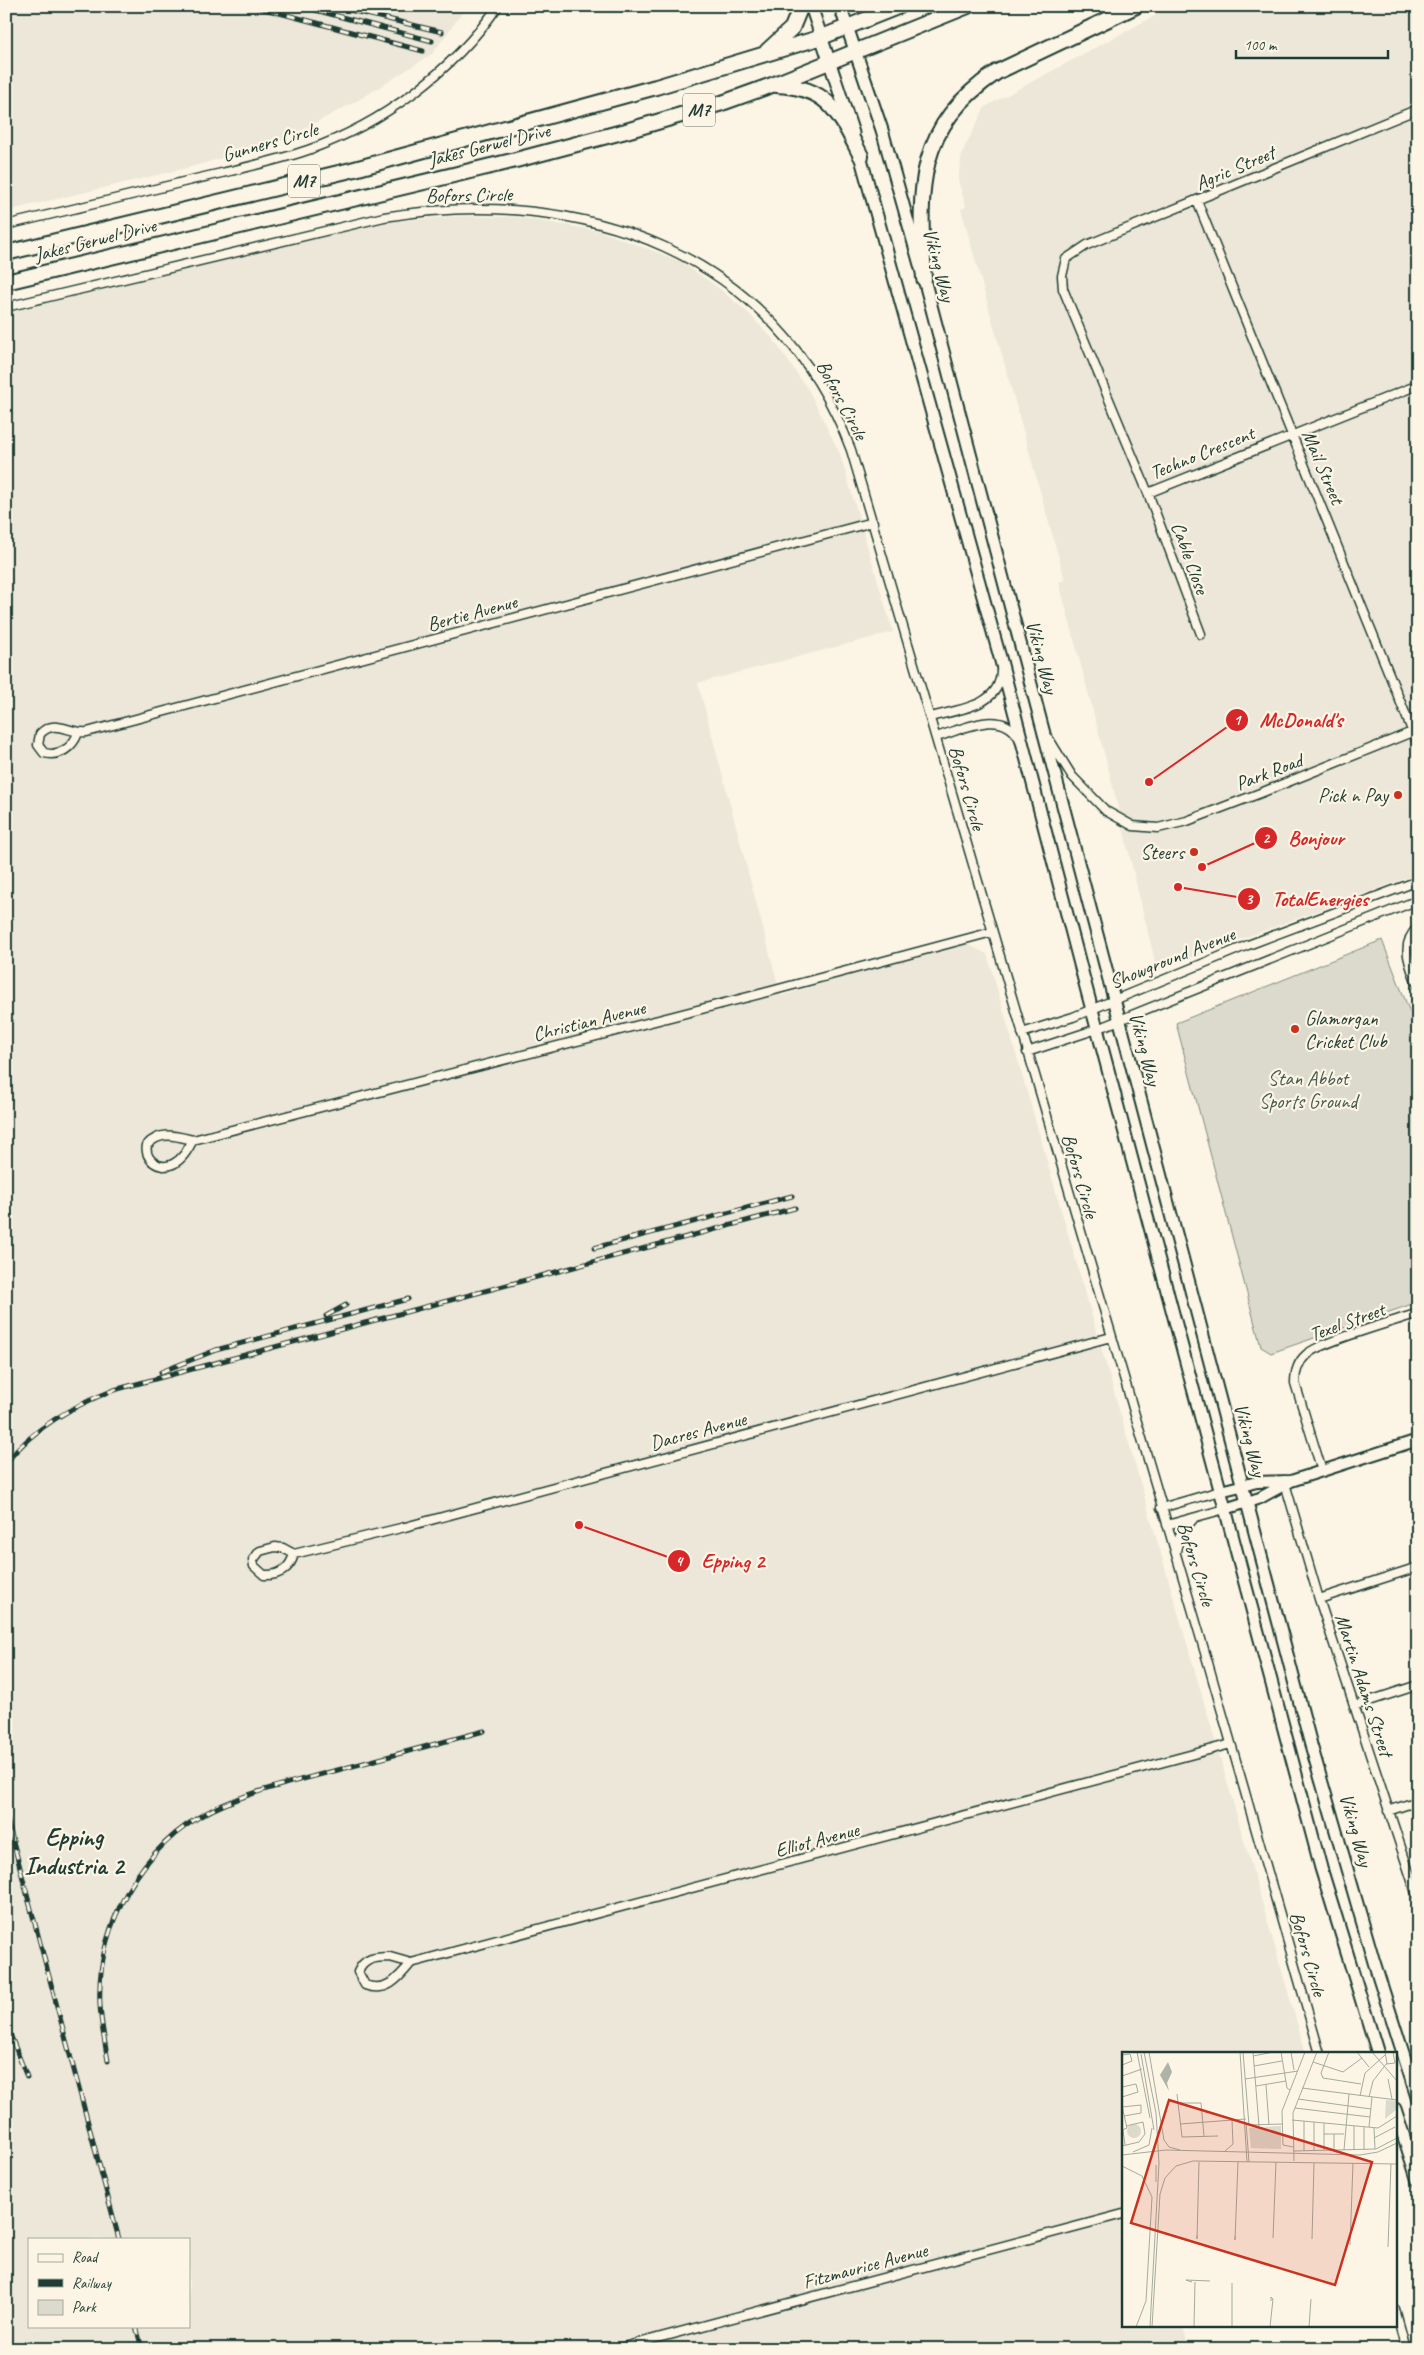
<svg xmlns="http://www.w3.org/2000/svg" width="1424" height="2355" viewBox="0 0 1424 2355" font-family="Caveat,sans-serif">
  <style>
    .built { fill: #ece7d8; fill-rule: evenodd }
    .green { fill: #dcdacc; stroke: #7e8c80 }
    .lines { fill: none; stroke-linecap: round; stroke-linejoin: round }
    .minor-casing { stroke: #1f3d34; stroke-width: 11 }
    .tertiary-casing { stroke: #1f3d34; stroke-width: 14 }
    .secondary-casing { stroke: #1f3d34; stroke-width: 15 }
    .trunk-casing { stroke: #1f3d34; stroke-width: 18 }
    .minor { stroke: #fcf5e5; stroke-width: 8 }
    .tertiary { stroke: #fcf5e5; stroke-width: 10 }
    .secondary { stroke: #fcf5e5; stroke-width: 11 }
    .trunk { stroke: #fcf5e5; stroke-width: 14 }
    .rail-casing { stroke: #1f3d34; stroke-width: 5 }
    .rail { stroke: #fcf5e5; stroke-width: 3; stroke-dasharray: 9; stroke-linecap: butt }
    .poi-dot { fill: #c8321e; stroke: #fcf5e5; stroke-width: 2 }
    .labels { text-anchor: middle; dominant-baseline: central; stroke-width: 4.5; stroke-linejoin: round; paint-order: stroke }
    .shield { fill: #fcf5e5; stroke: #617469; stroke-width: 1 }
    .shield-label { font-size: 19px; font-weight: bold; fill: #1f3d34 }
    .street-label { font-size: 20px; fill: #1f3d34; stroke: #fcf5e5 }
    .poi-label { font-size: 20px; fill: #1f3d34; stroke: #fcf5e5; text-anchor: end }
    .park-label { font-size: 20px; fill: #455c52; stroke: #fcf5e5 }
    .district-label { font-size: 25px; font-weight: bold; fill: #1f3d34; stroke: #fcf5e5 }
    .inset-road { fill: none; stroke: #a4ab9e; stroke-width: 1 }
    .view { fill: #c8321e; fill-opacity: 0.15; stroke: #c8321e; stroke-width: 2.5 }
    .inset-edge { fill: none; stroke: #1f3d34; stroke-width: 2.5 }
    .leader { fill: none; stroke: #d62828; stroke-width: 2 }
    .callout-dot { fill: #d62828; stroke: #fcf5e5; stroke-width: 2 }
    .mark-label { font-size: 15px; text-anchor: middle; font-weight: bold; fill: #fff }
    .callout-label { font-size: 21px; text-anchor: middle; font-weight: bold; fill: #d62828; stroke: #fcf5e5; stroke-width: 4.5; stroke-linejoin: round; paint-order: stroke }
  </style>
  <rect width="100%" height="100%" fill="#fcf5e5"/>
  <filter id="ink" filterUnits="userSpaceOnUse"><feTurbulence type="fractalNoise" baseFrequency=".02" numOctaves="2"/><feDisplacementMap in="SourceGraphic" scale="10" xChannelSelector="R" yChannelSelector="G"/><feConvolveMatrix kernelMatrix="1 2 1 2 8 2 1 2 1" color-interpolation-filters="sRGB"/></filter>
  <g filter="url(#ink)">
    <path class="built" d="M 6,6 L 467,6 L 432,54 L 362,98 L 281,141 L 187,168 L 6,211 Z
      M 1173,6 L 1418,6 L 1418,874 L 1157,970 L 1114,791 L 1059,582 L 1065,580 L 961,209 L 966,207 L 958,180 L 962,153 L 985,107 Z
      M 461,216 L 516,217 L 600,231 L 680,261 L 720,289 L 747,312 L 773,339 L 809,391 L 840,454 L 893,632 L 698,683 L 781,996 L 961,941 L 987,954 L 1306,2054 L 1123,2054 L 1123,2326 L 1183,2326 L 1189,2349 L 6,2349 L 6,313 L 382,222 ZM 29,2239 L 189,2239 L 189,2326 L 29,2326 Z"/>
    <path class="green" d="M 1382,940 L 1418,1033 L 1418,1302 L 1271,1353 L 1261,1347 L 1176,1023 Z"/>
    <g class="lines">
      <defs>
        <path id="minor" d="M 1197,201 L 1418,745
          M 6,225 C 65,211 124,197 183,182 C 224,172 267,164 308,150 C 382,124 453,71 498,6
          M 6,307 L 384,217 C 581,184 777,251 851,450 L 1208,1663 L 1320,2054
          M 1148,493 L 1418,385
          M 1201,634 L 1148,493 L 1063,289 L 1062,276 L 1066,259 L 1087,245 L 1418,109
          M 930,717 C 959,709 1000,707 1001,671
          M 78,733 C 73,747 60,757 44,753 L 38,745 L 40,734 C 55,718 69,734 87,732 L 873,522
          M 936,737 C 962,730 1002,707 1019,738
          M 1049,739 L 1072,776 L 1106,811 L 1133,826 L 1158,828 L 1187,821 L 1263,792 L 1412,732
          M 1418,927 C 1399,945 1410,965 1418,986
          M 1022,1033 L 1073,1017 L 1248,945 L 1418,881
          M 1027,1052 L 1097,1029 L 1418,900
          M 193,1140 C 188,1149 183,1159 173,1164 C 159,1171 144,1159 147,1145 C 160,1130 177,1136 193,1140 L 771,991 L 992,932
          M 1322,1471 L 1295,1383 C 1295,1372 1298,1362 1306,1355 C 1319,1342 1396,1321 1418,1313
          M 1284,1480 L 1319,1599 L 1418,1899
          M 1161,1508 L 1220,1491
          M 1167,1525 L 1225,1509
          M 275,1547 L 283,1548 L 294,1554 C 290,1569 279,1576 264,1575 L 254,1566 L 253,1560 L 260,1551 Z
          M 1176,1551 L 1180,1535 L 1194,1518
          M 294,1554 L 405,1527 L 1111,1337
          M 1319,1599 L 1418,1567
          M 1354,1706 L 1418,1685
          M 1388,1811 L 1418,1801
          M 390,1957 L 411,1963 C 398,1979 386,1993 365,1985 L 358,1972 C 364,1958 375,1957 390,1957 Z
          M 411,1963 L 1231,1744
          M 1395,2309 L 1406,2349
          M 616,2349 L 1123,2214"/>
        <path id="tertiary" d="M 1220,1491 L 1257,1482 L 1290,1481
          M 1225,1509 L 1260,1498 L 1291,1481 L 1418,1440"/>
        <path id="secondary" d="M 811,6 L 853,133
          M 840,6 L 882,130 L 924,279 L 1311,1745 L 1374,1962 L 1418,2100
          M 858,148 L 1001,661 L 1087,991 L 1321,1868 L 1378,2054
          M 1395,2109 L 1418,2181"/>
        <path id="trunk" d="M 767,51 L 792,28 L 801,6
          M 776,85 C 829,87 839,113 861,156
          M 6,253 L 351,170 L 656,87 L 822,37 L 900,6
          M 924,279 C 919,189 914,128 997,72 L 1136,6
          M 6,282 L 516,160 L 626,131 L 722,103 L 772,85 L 968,6"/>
      </defs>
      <use href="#minor" class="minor-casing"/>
      <use href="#tertiary" class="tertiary-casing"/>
      <use href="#secondary" class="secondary-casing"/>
      <use href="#trunk" class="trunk-casing"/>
      <use href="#minor" class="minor"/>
      <use href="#tertiary" class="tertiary"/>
      <use href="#secondary" class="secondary"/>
      <use href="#trunk" class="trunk"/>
      <defs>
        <path id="rail" d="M 253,6 L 423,51
          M 300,6 L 432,41
          M 333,6 L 442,32
          M 594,1248 L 792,1196
          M 326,1316 L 346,1305
          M 161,1372 L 216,1350 L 408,1299
          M 6,1463 C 34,1427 73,1406 114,1390 L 795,1208
          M 6,1815 L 119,2239
          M 6,2024 L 27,2077
          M 108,2061 C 105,2043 101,2024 100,2005 C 96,1926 141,1845 212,1810 C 251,1791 293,1782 334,1771 C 384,1758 434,1744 484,1731
          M 136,2326 L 142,2349"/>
      </defs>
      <use href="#rail" class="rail-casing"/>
      <use href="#rail" class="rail"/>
    </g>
  </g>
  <g class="poi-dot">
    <circle cx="1398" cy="795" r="5"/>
    <circle cx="1194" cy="852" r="5"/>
    <circle cx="1295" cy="1029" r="5"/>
  </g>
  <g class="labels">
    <g class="shield">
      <rect x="683" y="93.5" width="32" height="33" rx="4"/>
      <rect x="288" y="164.5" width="32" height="33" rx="4"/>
    </g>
    <g class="shield-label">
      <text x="699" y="110">M7</text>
      <text x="304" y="181">M7</text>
    </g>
    <g class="street-label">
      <text transform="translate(270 142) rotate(-16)">Gunners Circle</text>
      <text transform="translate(489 145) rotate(-14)">Jakes Gerwel Drive</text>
      <text transform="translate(1235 168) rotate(-23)">Agric Street</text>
      <text transform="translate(469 195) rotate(-1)">Bofors Circle</text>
      <text transform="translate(95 240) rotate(-14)">Jakes Gerwel Drive</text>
      <text transform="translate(939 265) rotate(75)">Viking Way</text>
      <text transform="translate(842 400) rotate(62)">Bofors Circle</text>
      <text transform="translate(1202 453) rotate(-22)">Techno Crescent</text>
      <text transform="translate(1323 467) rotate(67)">Mail Street</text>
      <text transform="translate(1190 558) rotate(70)">Cable Close</text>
      <text transform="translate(472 613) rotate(-15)">Bertie Avenue</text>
      <text transform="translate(1042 657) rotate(75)">Viking Way</text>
      <text transform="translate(1269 772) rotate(-21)">Park Road</text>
      <text transform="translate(967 788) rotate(74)">Bofors Circle</text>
      <text transform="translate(1172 958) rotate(-22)">Showground Avenue</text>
      <text transform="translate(589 1021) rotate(-14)">Christian Avenue</text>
      <text transform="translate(1145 1049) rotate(75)">Viking Way</text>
      <text transform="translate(1080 1176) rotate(74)">Bofors Circle</text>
      <text transform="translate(1347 1322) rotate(-20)">Texel Street</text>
      <text transform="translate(698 1431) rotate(-15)">Dacres Avenue</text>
      <text transform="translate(1250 1440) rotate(75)">Viking Way</text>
      <text transform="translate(1196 1564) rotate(73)">Bofors Circle</text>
      <text transform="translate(1364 1685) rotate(72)">Martin Adams Street</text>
      <text transform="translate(1356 1830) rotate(74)">Viking Way</text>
      <text transform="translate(817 1840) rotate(-15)">Elliot Avenue</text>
      <text transform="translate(1308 1954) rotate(74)">Bofors Circle</text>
      <text transform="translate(865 2266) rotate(-15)">Fitzmaurice Avenue</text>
    </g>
    <g class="poi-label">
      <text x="1388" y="795">Pick n Pay</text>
      <text x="1184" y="852">Steers</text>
      <text x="1305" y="1018" text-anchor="start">Glamorgan<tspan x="1305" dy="23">Cricket Club</tspan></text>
    </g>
    <g class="park-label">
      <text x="1308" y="1078">Stan Abbot<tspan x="1308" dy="23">Sports Ground</tspan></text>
    </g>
    <g class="district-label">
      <text x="74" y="1837">Epping<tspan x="74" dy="29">Industria 2</tspan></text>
    </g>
  </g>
  <g transform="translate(1122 2052)">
    <rect width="275" height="275" fill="#fcf5e5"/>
    <path d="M 264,48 L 275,49 L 275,57 L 263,67 ZM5 79a7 7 0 1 1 14 0a7 7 0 1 1-14 0ZM 159,74 L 159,97 L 129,96 L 127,76 Z" fill="#dcdacc"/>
    <path d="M 46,10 L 50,20 L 45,31 L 47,39 L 38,23 Z" fill="#aeb3a7"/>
    <path class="inset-road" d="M 15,0 L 28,66M 22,0 L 34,61 L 37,111 L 28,275M 27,0 L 42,88 L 47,95 L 58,98M 118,0 L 125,110M 121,0 L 127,73 L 160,72M 131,0 L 137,74M 159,0 L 165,36 L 168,38M 169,0 L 172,18M 207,0 L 199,21 L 201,26 L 239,32M 235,0 L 247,15M 250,0 L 275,29M 19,2 L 32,78M 0,3 L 8,2 L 10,9 L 0,13M 131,4 L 152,0M 191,10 L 221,20 L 240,6M 264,12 L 273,11 L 271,0M 132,14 L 160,9M 0,24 L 20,17M 123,27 L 176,19M 266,27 L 270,47M 144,33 L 147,73M 134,34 L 164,29M 0,35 L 14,32 L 16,40 L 0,45M 180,36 L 275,48M 55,42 L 60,85 L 96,84M 238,44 L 243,21 L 263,3M 247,45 L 251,29 L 265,11 L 263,0M 176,47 L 249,57M 56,51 L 79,51 L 82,84M 0,54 L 5,76 L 0,78M 0,55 L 19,53 L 19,61 L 2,64M 173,56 L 248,65M 170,68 L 256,76 L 275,64M 182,69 L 182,99M 192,70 L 192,99M 124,71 L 127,110M 202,71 L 202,98M 58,72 L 124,67M 232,74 L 232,97M 247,75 L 250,45M 252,76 L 253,97M 1,78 L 3,93M 202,82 L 222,82M 212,82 L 212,98M 252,86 L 273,75M 0,94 L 17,90 L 23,82 L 21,70 L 4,74M 171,95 L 161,93 L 160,59 L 183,0M 222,98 L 227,42M 242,98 L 242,75M 103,99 L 111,92 L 110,68M 171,99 L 254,97 L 275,86M 11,100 L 27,93 L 30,76M 0,103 L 44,98 L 238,103 L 256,100 L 275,91M 172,109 L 171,61 L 195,0M 0,114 L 20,124 L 30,145 L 24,249 L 14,275M 34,130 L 34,113M 75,183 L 75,187 L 77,110M 113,184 L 113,188 L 116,110M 151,186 L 154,110M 190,187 L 192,111M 228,193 L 231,111M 266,195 L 269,112M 70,230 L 64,228 L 88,229M 110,231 L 110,275M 30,275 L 38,142 L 43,126 L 54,114 L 71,109 L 275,112M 72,275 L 73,230M 148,275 L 151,247 L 149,245 L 149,249M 187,275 L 189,247"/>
    <path class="view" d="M 47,48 L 250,110 L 213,233 L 9,171 Z"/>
    <rect width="275" height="275" class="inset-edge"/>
  </g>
  <path class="leader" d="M1149 782L1237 720M1202 867L1266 838M1178 887L1249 899M579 1525L679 1561"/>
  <g class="callout-dot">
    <circle cx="1149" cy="782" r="5"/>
    <circle cx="1202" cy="867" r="5"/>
    <circle cx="1178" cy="887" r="5"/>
    <circle cx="579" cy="1525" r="5"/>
    <circle cx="1237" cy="720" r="12"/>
    <circle cx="1266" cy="838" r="12"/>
    <circle cx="1249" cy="899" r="12"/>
    <circle cx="679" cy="1561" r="12"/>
  </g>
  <g class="mark-label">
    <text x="1237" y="725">1</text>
    <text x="1266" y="843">2</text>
    <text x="1249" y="904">3</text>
    <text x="679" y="1566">4</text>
  </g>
  <g class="callout-label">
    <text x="1301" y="727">McDonald's</text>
    <text x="1316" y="845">Bonjour</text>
    <text x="1320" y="906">TotalEnergies</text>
    <text x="733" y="1568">Epping 2</text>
  </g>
  <rect width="1424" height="2355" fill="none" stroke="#fcf5e5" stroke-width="25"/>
  <rect x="12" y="12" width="1399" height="2330" fill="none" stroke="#1f3d34" stroke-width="2" filter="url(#ink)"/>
  <rect x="28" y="2238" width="162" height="90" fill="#fcf5e5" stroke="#a4ab9e"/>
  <rect x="38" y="2254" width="25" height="8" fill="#fcf5e5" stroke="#a4ab9e"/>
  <text x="72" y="2262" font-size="15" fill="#1f3d34">Road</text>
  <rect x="38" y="2279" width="25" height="8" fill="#1f3d34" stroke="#a4ab9e"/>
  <text x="72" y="2288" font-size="15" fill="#1f3d34">Railway</text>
  <rect x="38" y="2300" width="25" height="15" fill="#dcdacc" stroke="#a4ab9e"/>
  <text x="72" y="2312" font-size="15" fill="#1f3d34">Park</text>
  <path d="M1236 50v8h152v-8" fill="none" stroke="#1f3d34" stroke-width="2.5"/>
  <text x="1244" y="50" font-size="15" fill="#1f3d34" stroke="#fcf5e5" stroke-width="4" paint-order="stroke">100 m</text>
</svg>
